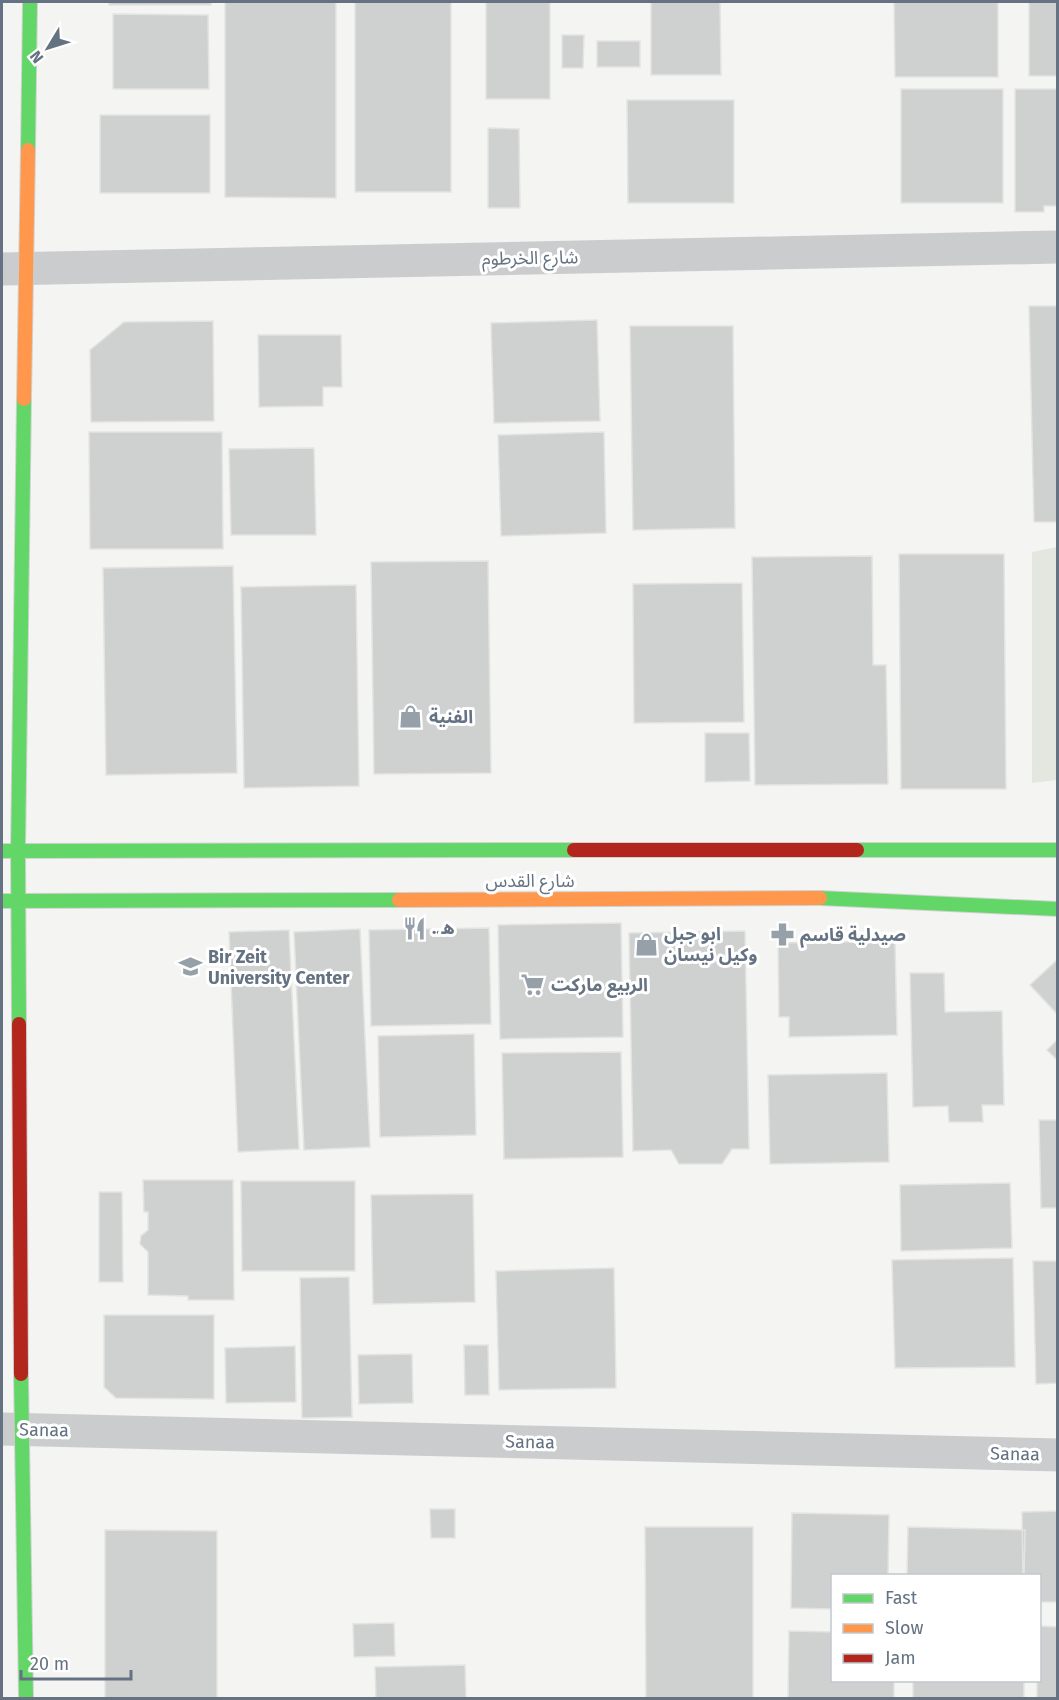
<svg xmlns="http://www.w3.org/2000/svg" width="1059" height="1700" viewBox="0 0 1059 1700" font-family="'Fira Sans','Noto Sans Arabic',sans-serif">
  <style>
    .green { fill: #e3e7e0 }
    .building { fill: #cfd0d0; stroke: #e3e3e2; stroke-width: 1.5 }
    .lines { fill: none; stroke-linecap: round; stroke-linejoin: round }
    .fast-casing { stroke: #d0d2d2; stroke-width: 16 }
    .slow-casing { stroke: #d0d2d2; stroke-width: 16 }
    .jam-casing { stroke: #d0d2d2; stroke-width: 16 }
    .street { stroke: #cbcccd; stroke-width: 33 }
    .fast { stroke: #63d668; stroke-width: 14 }
    .slow { stroke: #ff974d; stroke-width: 14 }
    .jam { stroke: #b3261e; stroke-width: 14 }
    .labels { text-anchor: middle; dominant-baseline: central; stroke-width: 6; stroke-linejoin: round; paint-order: stroke }
    .street-label { font-size: 18px; fill: #647282; stroke: #fff }
    .poi-label { font-size: 18px; font-weight: bold; fill: #647282; stroke: #fff; text-anchor: start }
  </style>
  <rect width="100%" height="100%" fill="#f4f4f2"/>
  <path class="green" d="M 1057,547 L 1057,780 L 1032,783 L 1032,552 Z"/>
  <path class="building" d="M 109,2 L 211,2 L 211,5 L 109,5 Z
    M 225,2 L 336,2 L 336,198 L 225,197 Z
    M 355,2 L 451,2 L 451,192 L 355,192 Z
    M 486,2 L 550,2 L 550,99 L 486,99 Z
    M 651,2 L 720,2 L 721,75 L 651,75 Z
    M 894,2 L 998,2 L 998,77 L 895,77 Z
    M 1029,2 L 1058,2 L 1058,76 L 1029,76 Z
    M 113,14 L 208,15 L 209,89 L 113,89 Z
    M 562,35 L 584,35 L 583,68 L 562,68 Z
    M 597,41 L 640,41 L 640,67 L 597,67 Z
    M 901,89 L 1003,89 L 1003,203 L 901,203 Z
    M 1015,89 L 1058,89 L 1058,206 L 1044,206 L 1044,212 L 1015,212 Z
    M 627,100 L 734,100 L 734,203 L 628,203 Z
    M 100,115 L 210,115 L 210,193 L 100,193 Z
    M 488,128 L 519,129 L 520,208 L 488,208 Z
    M 1029,306 L 1058,306 L 1058,522 L 1034,522 Z
    M 597,320 L 600,421 L 494,423 L 491,323 Z
    M 213,321 L 214,421 L 91,422 L 90,350 L 124,322 Z
    M 630,326 L 733,326 L 735,528 L 633,530 Z
    M 258,335 L 341,335 L 342,387 L 323,387 L 323,406 L 259,407 Z
    M 89,432 L 222,432 L 223,549 L 90,549 Z
    M 604,432 L 606,533 L 501,536 L 498,435 Z
    M 314,448 L 316,535 L 231,535 L 229,449 Z
    M 899,554 L 1004,554 L 1006,789 L 901,789 Z
    M 872,556 L 873,665 L 886,665 L 888,784 L 755,785 L 752,557 Z
    M 488,561 L 491,773 L 374,774 L 371,562 Z
    M 233,566 L 237,773 L 106,775 L 103,568 Z
    M 742,583 L 744,722 L 634,723 L 633,584 Z
    M 356,585 L 359,786 L 244,788 L 241,587 Z
    M 705,733 L 749,733 L 750,781 L 705,782 Z
    M 621,923 L 623,1037 L 500,1039 L 498,925 Z
    M 489,928 L 491,1024 L 371,1026 L 369,930 Z
    M 360,929 L 370,1147 L 304,1150 L 294,932 Z
    M 289,930 L 299,1149 L 238,1152 L 229,932 Z
    M 745,931 L 749,1149 L 732,1149 L 722,1164 L 679,1164 L 671,1150 L 633,1151 L 629,933 Z
    M 895,941 L 897,1035 L 789,1037 L 789,1017 L 779,1017 L 778,943 Z
    M 1058,959 L 1058,1015 L 1030,985 Z
    M 910,973 L 944,973 L 945,1012 L 1002,1011 L 1004,1105 L 982,1105 L 983,1122 L 949,1122 L 948,1106 L 913,1107 Z
    M 474,1034 L 476,1135 L 380,1137 L 378,1036 Z
    M 1058,1039 L 1058,1061 L 1047,1050 Z
    M 621,1052 L 623,1157 L 504,1159 L 502,1053 Z
    M 887,1073 L 889,1162 L 770,1164 L 768,1075 Z
    M 1039,1120 L 1058,1120 L 1058,1208 L 1041,1208 Z
    M 143,1180 L 233,1180 L 234,1300 L 188,1300 L 188,1296 L 148,1295 L 148,1252 L 140,1244 L 141,1236 L 148,1230 L 148,1212 L 144,1212 Z
    M 241,1181 L 355,1181 L 355,1271 L 242,1271 Z
    M 1010,1183 L 1012,1248 L 901,1251 L 900,1185 Z
    M 99,1192 L 122,1192 L 123,1282 L 99,1282 Z
    M 473,1194 L 475,1302 L 373,1304 L 371,1195 Z
    M 1013,1258 L 1015,1367 L 895,1368 L 892,1260 Z
    M 1033,1261 L 1058,1261 L 1058,1383 L 1036,1384 Z
    M 614,1268 L 616,1388 L 499,1390 L 496,1271 Z
    M 349,1277 L 352,1417 L 302,1418 L 300,1278 Z
    M 104,1315 L 214,1315 L 214,1399 L 116,1398 L 104,1387 Z
    M 464,1345 L 488,1345 L 489,1395 L 465,1395 Z
    M 295,1346 L 296,1402 L 226,1403 L 225,1348 Z
    M 412,1354 L 413,1403 L 359,1404 L 358,1355 Z
    M 430,1509 L 455,1509 L 455,1538 L 431,1538 Z
    M 1058,1511 L 1058,1602 L 1040,1602 L 1040,1576 L 1023,1576 L 1022,1512 Z
    M 792,1513 L 889,1515 L 888,1576 L 832,1576 L 832,1609 L 791,1608 Z
    M 645,1527 L 753,1527 L 753,1698 L 646,1698 Z
    M 908,1527 L 1025,1530 L 1024,1576 L 907,1576 Z
    M 105,1530 L 217,1531 L 217,1698 L 105,1698 Z
    M 394,1623 L 395,1656 L 354,1657 L 353,1624 Z
    M 1040,1626 L 1058,1627 L 1058,1698 L 1037,1698 L 1037,1680 L 1040,1680 Z
    M 789,1631 L 832,1632 L 832,1680 L 894,1680 L 894,1698 L 788,1698 Z
    M 465,1665 L 466,1698 L 376,1698 L 375,1667 Z
    M 913,1680 L 1024,1680 L 1024,1698 L 913,1698 Z"/>
  <g class="lines">
    <defs>
      <path id="fast" d="M 28,150 L 30,2
        M 857,850 L 1058,850
        M 2,851 L 574,850
        M 820,898 L 1058,909
        M 2,901 L 399,900
        M 19,1024 L 18,851 L 24,399
        M 21,1374 L 26,1698"/>
      <path id="slow" d="M 24,399 L 28,150
        M 399,900 L 820,898"/>
      <path id="jam" d="M 574,850 L 857,850
        M 19,1024 L 21,1374"/>
    </defs>
    <use href="#fast" class="fast-casing"/>
    <use href="#slow" class="slow-casing"/>
    <use href="#jam" class="jam-casing"/>
    <path class="street" d="M 2,269 L 1058,247
      M 2,1429 L 1058,1455"/>
    <use href="#fast" class="fast"/>
    <use href="#slow" class="slow"/>
    <use href="#jam" class="jam"/>
  </g>
  <defs>
    <symbol id="shop-bare" viewBox="-9 -9 18 18"><path d="M-5-2.5h2.3a2.7 3.5 0 0 1 5.4 0H5L5.5 6h-11ZM-1.5-2.5h3a1.5 2.3 0 0 0-3 0Z" fill="#96a0a9" stroke="#fff" stroke-width="2.5" paint-order="stroke"/></symbol>
    <symbol id="restaurant-bare" viewBox="-9 -9 18 18"><path d="M-5-6h1v4h1v-4h1v4h1v-4h1v5L-1.5 .5V6h-2V.5L-5-1ZM5-6V6H3V1.5H1.5Q1.5-4 5-6Z" fill="#96a0a9" stroke="#fff" stroke-width="2.5" paint-order="stroke"/></symbol>
    <symbol id="pharmacy-bare" viewBox="-9 -9 18 18"><path d="M-2-6h4v4h4v4h-4v4h-4v-4h-4v-4h4Z" fill="#96a0a9" stroke="#fff" stroke-width="2.5" paint-order="stroke"/></symbol>
    <symbol id="university-bare" viewBox="-9 -9 18 18"><path d="M0-5L7-2L0 1L-7-2ZM-4 1L0 2.5L4 1V4Q0 6-4 4Z" fill="#96a0a9" stroke="#fff" stroke-width="2.5" paint-order="stroke"/></symbol>
    <symbol id="supermarket-bare" viewBox="-9 -9 18 18"><path d="M-6-5.5h2.5l.6 2H6L4.5 2H-2.5L-4.4-4H-6ZM-1.5 3.2a1.3 1.3 0 1 0 .1 0ZM3 3.2a1.3 1.3 0 1 0 .1 0Z" fill="#96a0a9" stroke="#fff" stroke-width="2.5" paint-order="stroke"/></symbol>
  </defs>
  <g fill-rule="evenodd">
    <use href="#shop-bare" x="394" y="700" width="33" height="33"/>
    <use href="#restaurant-bare" x="398" y="912" width="33" height="33"/>
    <use href="#pharmacy-bare" x="766" y="918" width="33" height="33"/>
    <use href="#shop-bare" x="630" y="928" width="33" height="33"/>
    <use href="#university-bare" x="174" y="950" width="33" height="33"/>
    <use href="#supermarket-bare" x="516" y="968" width="33" height="33"/>
  </g>
  <g class="labels">
    <g class="street-label">
      <text transform="translate(530 258) rotate(-1)">شارع الخرطوم</text>
      <text x="530" y="881">شارع القدس</text>
      <text transform="translate(44 1430) rotate(1)">Sanaa</text>
      <text transform="translate(530 1442) rotate(1)">Sanaa</text>
      <text transform="translate(1015 1454) rotate(1)">Sanaa</text>
    </g>
    <g class="poi-label">
      <text x="429" y="717">الفنية</text>
      <text x="432" y="928">..ه</text>
      <text x="664" y="934">ابو جبل<tspan x="664" dy="21">وكيل نيسان</tspan></text>
      <text x="800" y="935">صيدلية قاسم</text>
      <text x="208" y="957">Bir Zeit<tspan x="208" dy="21">University Center</tspan></text>
      <text x="551" y="985">الربيع ماركت</text>
    </g>
  </g>
  <rect width="1059" height="1700" fill="none" stroke="#647282" stroke-width="6"/>
  <rect x="831" y="1574" width="210" height="108" fill="#ffffff" stroke="#c1c7cd" stroke-width="1.5"/>
  <rect x="843" y="1594" width="30" height="9" fill="#63d668" stroke="#c1c7cd" stroke-width="1.5"/>
  <text x="885" y="1604" font-size="18" fill="#647282">Fast</text>
  <rect x="843" y="1624" width="30" height="9" fill="#ff974d" stroke="#c1c7cd" stroke-width="1.5"/>
  <text x="885" y="1634" font-size="18" fill="#647282">Slow</text>
  <rect x="843" y="1654" width="30" height="9" fill="#b3261e" stroke="#c1c7cd" stroke-width="1.5"/>
  <text x="885" y="1664" font-size="18" fill="#647282">Jam</text>
  <g transform="translate(48 48) rotate(232)" stroke="#ffffff" stroke-width="4.5" paint-order="stroke">
  <path d="M0-4.5L10 22L0 15L-10 22Z" fill="#647282"/>
  <text y="-9" font-size="16" font-weight="bold" text-anchor="middle" fill="#647282">N</text>
  </g>
  <path d="M21 1670v9h110v-9" fill="none" stroke="#647282" stroke-width="3"/>
  <text x="30" y="1670" font-size="18" fill="#647282" stroke="#ffffff" stroke-width="4.5" paint-order="stroke">20 m</text>
</svg>
